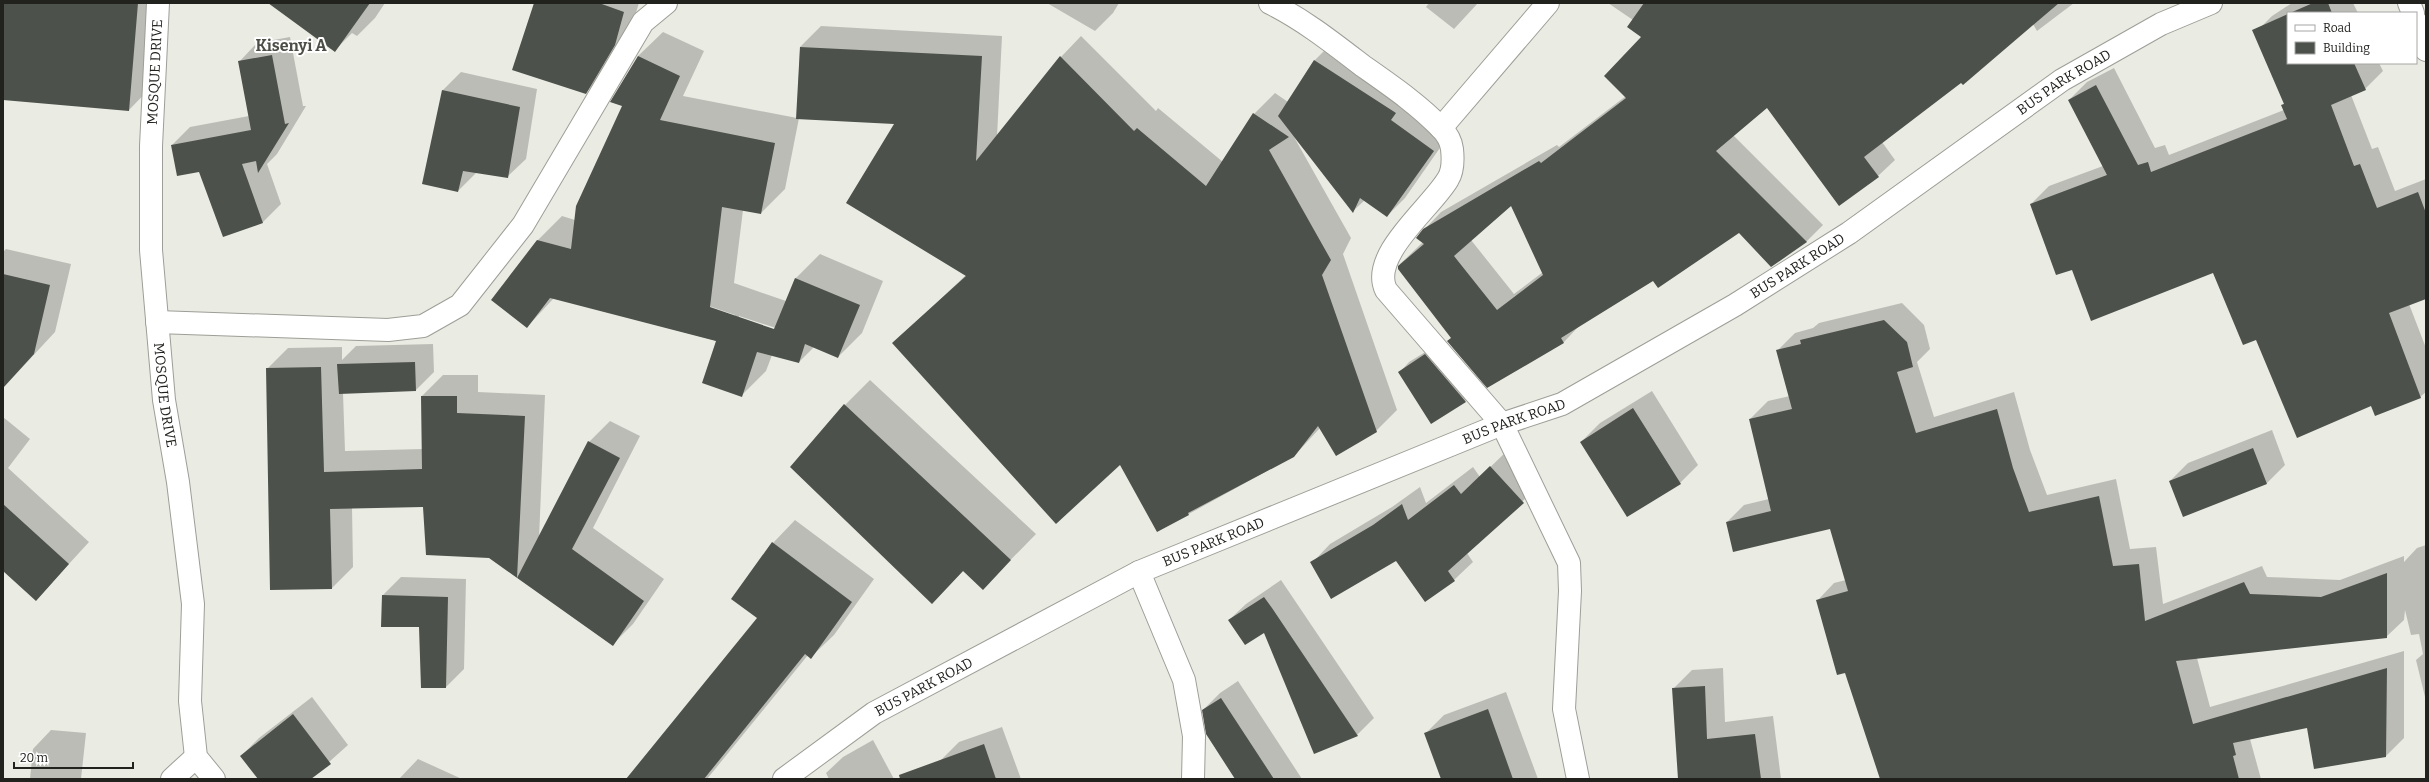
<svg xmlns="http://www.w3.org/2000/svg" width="2429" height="782" viewBox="0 0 2429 782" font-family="Bitter,serif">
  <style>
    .shadow { fill: #0003; fill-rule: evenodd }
    .building { fill: #4c514b; fill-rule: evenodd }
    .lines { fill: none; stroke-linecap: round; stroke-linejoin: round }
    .street-casing { stroke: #9d9e97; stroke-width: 24 }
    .street { stroke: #fff; stroke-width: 22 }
    .labels { text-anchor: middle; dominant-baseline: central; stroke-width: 4; stroke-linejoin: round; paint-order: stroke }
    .street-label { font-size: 14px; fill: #21211e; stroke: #fff }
    .quarter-label { font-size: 16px; font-weight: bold; fill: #4c4d46; stroke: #fff }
  </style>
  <rect width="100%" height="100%" fill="#eaece3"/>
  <path class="shadow" d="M 3,3 L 166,3 L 159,79 L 129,110 L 3,99 Z
    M 269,3 L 385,3 L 375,18 L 357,36 L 352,33 L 335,50 Z
    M 535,3 L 639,3 L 632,25 L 604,75 L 585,93 Z
    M 1047,3 L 1119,3 L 1113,13 L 1095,31 Z
    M 1429,3 L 1478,3 L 1454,29 L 1426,7 Z
    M 1608,3 L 2074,3 L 2037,31 L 2033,24 L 1882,142 L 1895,160 L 1878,176 L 1767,106 L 1733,135 L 1823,225 L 1806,242 L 1739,232 L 1654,280 L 1580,325 L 1564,342 L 1488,387 L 1448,341 L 1452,337 L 1399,269 L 1400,264 L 1423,242 L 1424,230 L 1441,212 L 1557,145 L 1559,147 L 1626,96 L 1642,37 L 1633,20 ZM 1512,205 L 1543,272 L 1514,294 L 1471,240 Z
    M 2292,3 L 2353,3 L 2358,13 L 2288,13 L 2288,63 L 2379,63 L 2383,71 L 2365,89 L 2351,95 L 2372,149 L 2378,147 L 2395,191 L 2426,179 L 2426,298 L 2409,304 L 2426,348 L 2426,392 L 2420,397 L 2371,405 L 2256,339 L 2214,272 L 2072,269 L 2031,204 L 2049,186 L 2103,166 L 2069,100 L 2087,82 L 2114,68 L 2155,148 L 2165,145 L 2169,155 L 2284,110 L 2282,105 L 2285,103 L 2255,33 L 2272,16 Z
    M 821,26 L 1002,36 L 997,137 L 1061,57 L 1081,36 L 1156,111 L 1158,108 L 1223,162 L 1254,114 L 1275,93 L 1288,102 L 1315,60 L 1333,42 L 1451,132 L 1405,198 L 1387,216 L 1365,200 L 1353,211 L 1294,137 L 1351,238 L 1343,254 L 1397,410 L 1376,431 L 1320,428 L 1294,456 L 1158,531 L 1121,464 L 894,343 L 966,275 L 896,123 L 799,118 L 785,189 L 761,213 L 743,210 L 734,283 L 786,301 L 796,278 L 820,254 L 883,281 L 862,333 L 838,357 L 814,347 L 799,362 L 772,355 L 766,371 L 742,395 L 717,341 L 554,298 L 527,327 L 538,240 L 562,216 L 575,220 L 623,106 L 638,56 L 663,32 L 704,51 L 683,96 L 797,118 L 800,47 ZM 706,305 L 735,315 L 735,316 L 705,307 ZM 739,316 L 779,329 L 778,331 L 739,318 Z
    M 290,37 L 303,106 L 306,106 L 277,154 L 267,164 L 281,204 L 263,222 L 224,236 L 200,171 L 172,145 L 190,127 L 249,116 L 239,62 L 257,43 Z
    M 461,72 L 537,89 L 526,159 L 507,177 L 477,172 L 458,191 L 443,90 Z
    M 6,249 L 71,264 L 55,332 L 3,388 L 3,252 Z
    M 1902,303 L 1924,325 L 1930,349 L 1917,362 L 1934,417 L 2014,392 L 2030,450 L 2047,495 L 2116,479 L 2130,549 L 2156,547 L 2163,604 L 2262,566 L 2267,577 L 2340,580 L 2404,556 L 2404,562 L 2417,548 L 2426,545 L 2426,701 L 2416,660 L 2423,654 L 2419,634 L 2411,635 L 2405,610 L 2404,620 L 2386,637 L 2197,658 L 2210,707 L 2404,651 L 2404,738 L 2386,756 L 2308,727 L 2250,739 L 2261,779 L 1881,779 L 1846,672 L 1817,601 L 1834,583 L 1846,580 L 1831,527 L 1727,522 L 1744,505 L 1769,499 L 1750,419 L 1768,401 L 1790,396 L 1777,351 L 1795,333 L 1813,328 L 1819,323 Z
    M 433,344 L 434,372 L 416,390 L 343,393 L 345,451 L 423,449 L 422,396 L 443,375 L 478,375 L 478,392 L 545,395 L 539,539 L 589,442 L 610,421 L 640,436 L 593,528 L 664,579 L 633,624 L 612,645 L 489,557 L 424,506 L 352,507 L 353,567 L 332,588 L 267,369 L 288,348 L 342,347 L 342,360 L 356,346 Z
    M 1435,346 L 1475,392 L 1465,401 L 1431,423 L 1400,372 L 1409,362 Z
    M 870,380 L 1036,534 L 983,588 L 964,570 L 932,603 L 845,405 Z
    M 1652,391 L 1698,465 L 1680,483 L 1581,442 L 1600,423 Z
    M 3,417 L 30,439 L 8,468 L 89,542 L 36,600 L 4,571 L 3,572 Z
    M 2272,430 L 2285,465 L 2267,483 L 2183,515 L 2170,481 L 2188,463 Z
    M 1509,449 L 1541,484 L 1467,553 L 1473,562 L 1454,580 L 1425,601 L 1397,559 L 1312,563 L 1330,544 L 1392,507 L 1420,487 L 1426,503 L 1473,467 L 1480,477 Z
    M 795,520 L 874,579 L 834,635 L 811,657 L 808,655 L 707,779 L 652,779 L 758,618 L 773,543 Z
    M 401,577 L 466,579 L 464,669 L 446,687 L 420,626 L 383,595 Z
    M 1281,580 L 1374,718 L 1357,735 L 1264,631 L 1229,620 L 1246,604 Z
    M 1723,668 L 1725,722 L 1773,716 L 1781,779 L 1679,779 L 1673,689 L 1692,670 Z
    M 1238,681 L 1302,779 L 1236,779 L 1203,710 L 1220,693 Z
    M 1506,692 L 1538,779 L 1442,779 L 1425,734 L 1444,715 Z
    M 312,697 L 348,745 L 310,779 L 259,779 L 241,756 L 259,738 Z
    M 1002,727 L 1021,779 L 948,779 L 941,760 L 959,742 Z
    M 51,730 L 86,733 L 81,779 L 30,779 L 33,749 Z
    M 873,740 L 894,779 L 829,779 L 826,773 L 843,757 Z
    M 418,759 L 462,779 L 399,779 Z"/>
  <path class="building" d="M 3,3 L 138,3 L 129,111 L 3,100 Z
    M 268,3 L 370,3 L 335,52 Z
    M 534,3 L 599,3 L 624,12 L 615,45 L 586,94 L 512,70 Z
    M 1644,3 L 2059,3 L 1963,85 L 1961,83 L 1864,157 L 1879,177 L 1839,206 L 1767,108 L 1716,151 L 1807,242 L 1771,267 L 1739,233 L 1658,288 L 1653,281 L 1561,338 L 1564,343 L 1487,388 L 1447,341 L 1451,338 L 1398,269 L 1398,266 L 1424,244 L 1416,238 L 1423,229 L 1539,161 L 1541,163 L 1626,98 L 1604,76 L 1641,37 L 1627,27 ZM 1511,206 L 1543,275 L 1497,310 L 1454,256 Z
    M 2313,3 L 2328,3 L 2332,13 L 2290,13 Z
    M 2288,14 L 2288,63 L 2354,63 L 2366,90 L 2331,105 L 2354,166 L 2360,164 L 2377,208 L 2418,192 L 2426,213 L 2426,299 L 2389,313 L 2421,398 L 2375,416 L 2371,406 L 2297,438 L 2256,340 L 2243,345 L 2213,273 L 2091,321 L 2072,270 L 2056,275 L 2030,204 L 2107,175 L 2068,100 L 2096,85 L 2138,165 L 2148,162 L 2151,172 L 2287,119 L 2281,105 L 2284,104 L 2252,30 Z
    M 800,47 L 982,56 L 976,161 L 1060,56 L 1134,131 L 1137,128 L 1206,186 L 1253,113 L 1289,137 L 1269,150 L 1331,260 L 1322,275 L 1377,432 L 1336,456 L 1318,426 L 1294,457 L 1188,513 L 1189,515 L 1157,532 L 1120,465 L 1056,524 L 892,343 L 966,276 L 846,203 L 894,124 L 796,119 Z
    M 272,55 L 285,124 L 289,123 L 258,173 L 256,161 L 242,164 L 263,223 L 223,237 L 199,172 L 177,176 L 171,145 L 251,130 L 238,61 Z
    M 638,56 L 680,76 L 660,120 L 775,143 L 761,214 L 722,207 L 710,307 L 774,329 L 795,278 L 860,305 L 838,358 L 805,344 L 799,363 L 757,352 L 742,397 L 702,383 L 716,341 L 550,298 L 527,328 L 491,300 L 537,240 L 571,249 L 576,206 L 622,106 L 610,102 Z
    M 1314,60 L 1396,113 L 1391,120 L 1434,151 L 1387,217 L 1360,198 L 1353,213 L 1278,116 Z
    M 442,90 L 520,107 L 508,178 L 463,171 L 458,192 L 422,184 Z
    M 3,274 L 50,285 L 34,354 L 3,388 Z
    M 1884,320 L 1907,342 L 1913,367 L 1897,372 L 1916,433 L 1997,409 L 2013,468 L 2029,512 L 2099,496 L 2113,566 L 2139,564 L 2145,621 L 2244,582 L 2250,594 L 2321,597 L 2387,573 L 2387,638 L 2176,661 L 2193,724 L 2387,668 L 2386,757 L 2314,769 L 2307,728 L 2233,743 L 2236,755 L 2233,756 L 2239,779 L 1880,779 L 1845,673 L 1837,675 L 1816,600 L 1848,591 L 1830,529 L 1733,552 L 1726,522 L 1771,511 L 1749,419 L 1792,409 L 1776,350 L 1801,344 L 1800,340 Z
    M 1425,354 L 1466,402 L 1431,424 L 1398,372 Z
    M 415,362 L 416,391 L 339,394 L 337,364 Z
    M 321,367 L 324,472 L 422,469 L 421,396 L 457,396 L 457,413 L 525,416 L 517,578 L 588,441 L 620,458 L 572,549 L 644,601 L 613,646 L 489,558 L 426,555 L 423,507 L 330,509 L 332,589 L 270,590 L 266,368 Z
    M 844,404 L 1011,560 L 983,590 L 963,571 L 932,604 L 790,467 Z
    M 1633,408 L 1681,484 L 1627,517 L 1580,442 Z
    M 2253,448 L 2267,484 L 2183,517 L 2169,481 Z
    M 1490,466 L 1524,503 L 1448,571 L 1455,581 L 1425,602 L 1396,561 L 1331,599 L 1310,562 L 1373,525 L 1402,504 L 1408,520 L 1454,485 L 1461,494 Z
    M 3,504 L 69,564 L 36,601 L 3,571 Z
    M 772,542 L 852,602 L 811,659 L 805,654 L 704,779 L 626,779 L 757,618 L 731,599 Z
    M 382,595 L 448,597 L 446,688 L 421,688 L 419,627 L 381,627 Z
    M 1264,597 L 1272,608 L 1358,736 L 1314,754 L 1264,633 L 1245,645 L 1228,620 Z
    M 1705,686 L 1707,739 L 1755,734 L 1761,779 L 1678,779 L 1672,688 Z
    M 1221,698 L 1274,779 L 1235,779 L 1206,734 L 1202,710 Z
    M 1488,709 L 1513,779 L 1441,779 L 1424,733 Z
    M 293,714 L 331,764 L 311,779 L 258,779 L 240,756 Z
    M 984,744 L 996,779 L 900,779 L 899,775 Z"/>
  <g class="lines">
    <defs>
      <g id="street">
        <path id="s1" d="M 158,3 L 151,146 L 151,250 L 164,400 L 178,482 L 193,604 L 190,701 L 196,757 L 214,779"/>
        <path d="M 1270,3 C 1304,20 1333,43 1363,66 C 1390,85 1418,104 1441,128 C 1447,134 1451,141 1452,149 C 1453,158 1453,171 1448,179 C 1432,207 1369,255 1386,290 L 1502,424 L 1569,563 L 1570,591 L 1564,709 L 1578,779"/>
        <path d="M 2409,3 L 2413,13"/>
        <path d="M 2416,22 L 2426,50"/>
        <path d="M 1441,128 L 1548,3"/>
        <path d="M 157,322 L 388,330 L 423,326 L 460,305 L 523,225 L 643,22 L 666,3"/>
        <path d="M 1139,572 L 1184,680 L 1194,736 L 1193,779"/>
        <path d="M 172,779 L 196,757"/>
        <path id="s2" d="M 784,779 L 874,713 L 1139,572 L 1502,424 L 1562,404 L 1735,305 L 1849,233 L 2062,80 L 2161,24 L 2211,3"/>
      </g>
    </defs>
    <use href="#street" class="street-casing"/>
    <use href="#street" class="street"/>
  </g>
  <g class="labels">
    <g class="street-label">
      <text transform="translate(155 72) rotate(-87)">MOSQUE DRIVE</text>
      <text stroke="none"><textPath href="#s2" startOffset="1464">BUS PARK ROAD</textPath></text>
      <text stroke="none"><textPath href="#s2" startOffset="1140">BUS PARK ROAD</textPath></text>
      <text stroke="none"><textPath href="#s1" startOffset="393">MOSQUE DRIVE</textPath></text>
      <text stroke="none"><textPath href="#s2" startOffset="816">BUS PARK ROAD</textPath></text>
      <text stroke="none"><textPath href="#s2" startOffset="492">BUS PARK ROAD</textPath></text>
      <text stroke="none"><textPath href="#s2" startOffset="168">BUS PARK ROAD</textPath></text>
    </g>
    <g class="quarter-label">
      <text x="291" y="45">Kisenyi A</text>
    </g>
  </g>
  <rect width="2429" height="782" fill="none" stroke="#21211e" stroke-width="8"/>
  <rect x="2287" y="12" width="130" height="52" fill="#ffffff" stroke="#a6a6a5"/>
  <rect x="2295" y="25" width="20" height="6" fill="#ffffff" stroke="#a6a6a5"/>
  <text x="2323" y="32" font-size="12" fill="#21211e">Road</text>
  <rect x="2295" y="42" width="20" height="12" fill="#4c514b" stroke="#a6a6a5"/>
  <text x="2323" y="52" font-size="12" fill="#21211e">Building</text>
  <path d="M14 762v6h119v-6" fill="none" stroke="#21211e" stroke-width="2"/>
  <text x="20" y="762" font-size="12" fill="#21211e" stroke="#ffffff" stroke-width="3" paint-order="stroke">20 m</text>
</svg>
